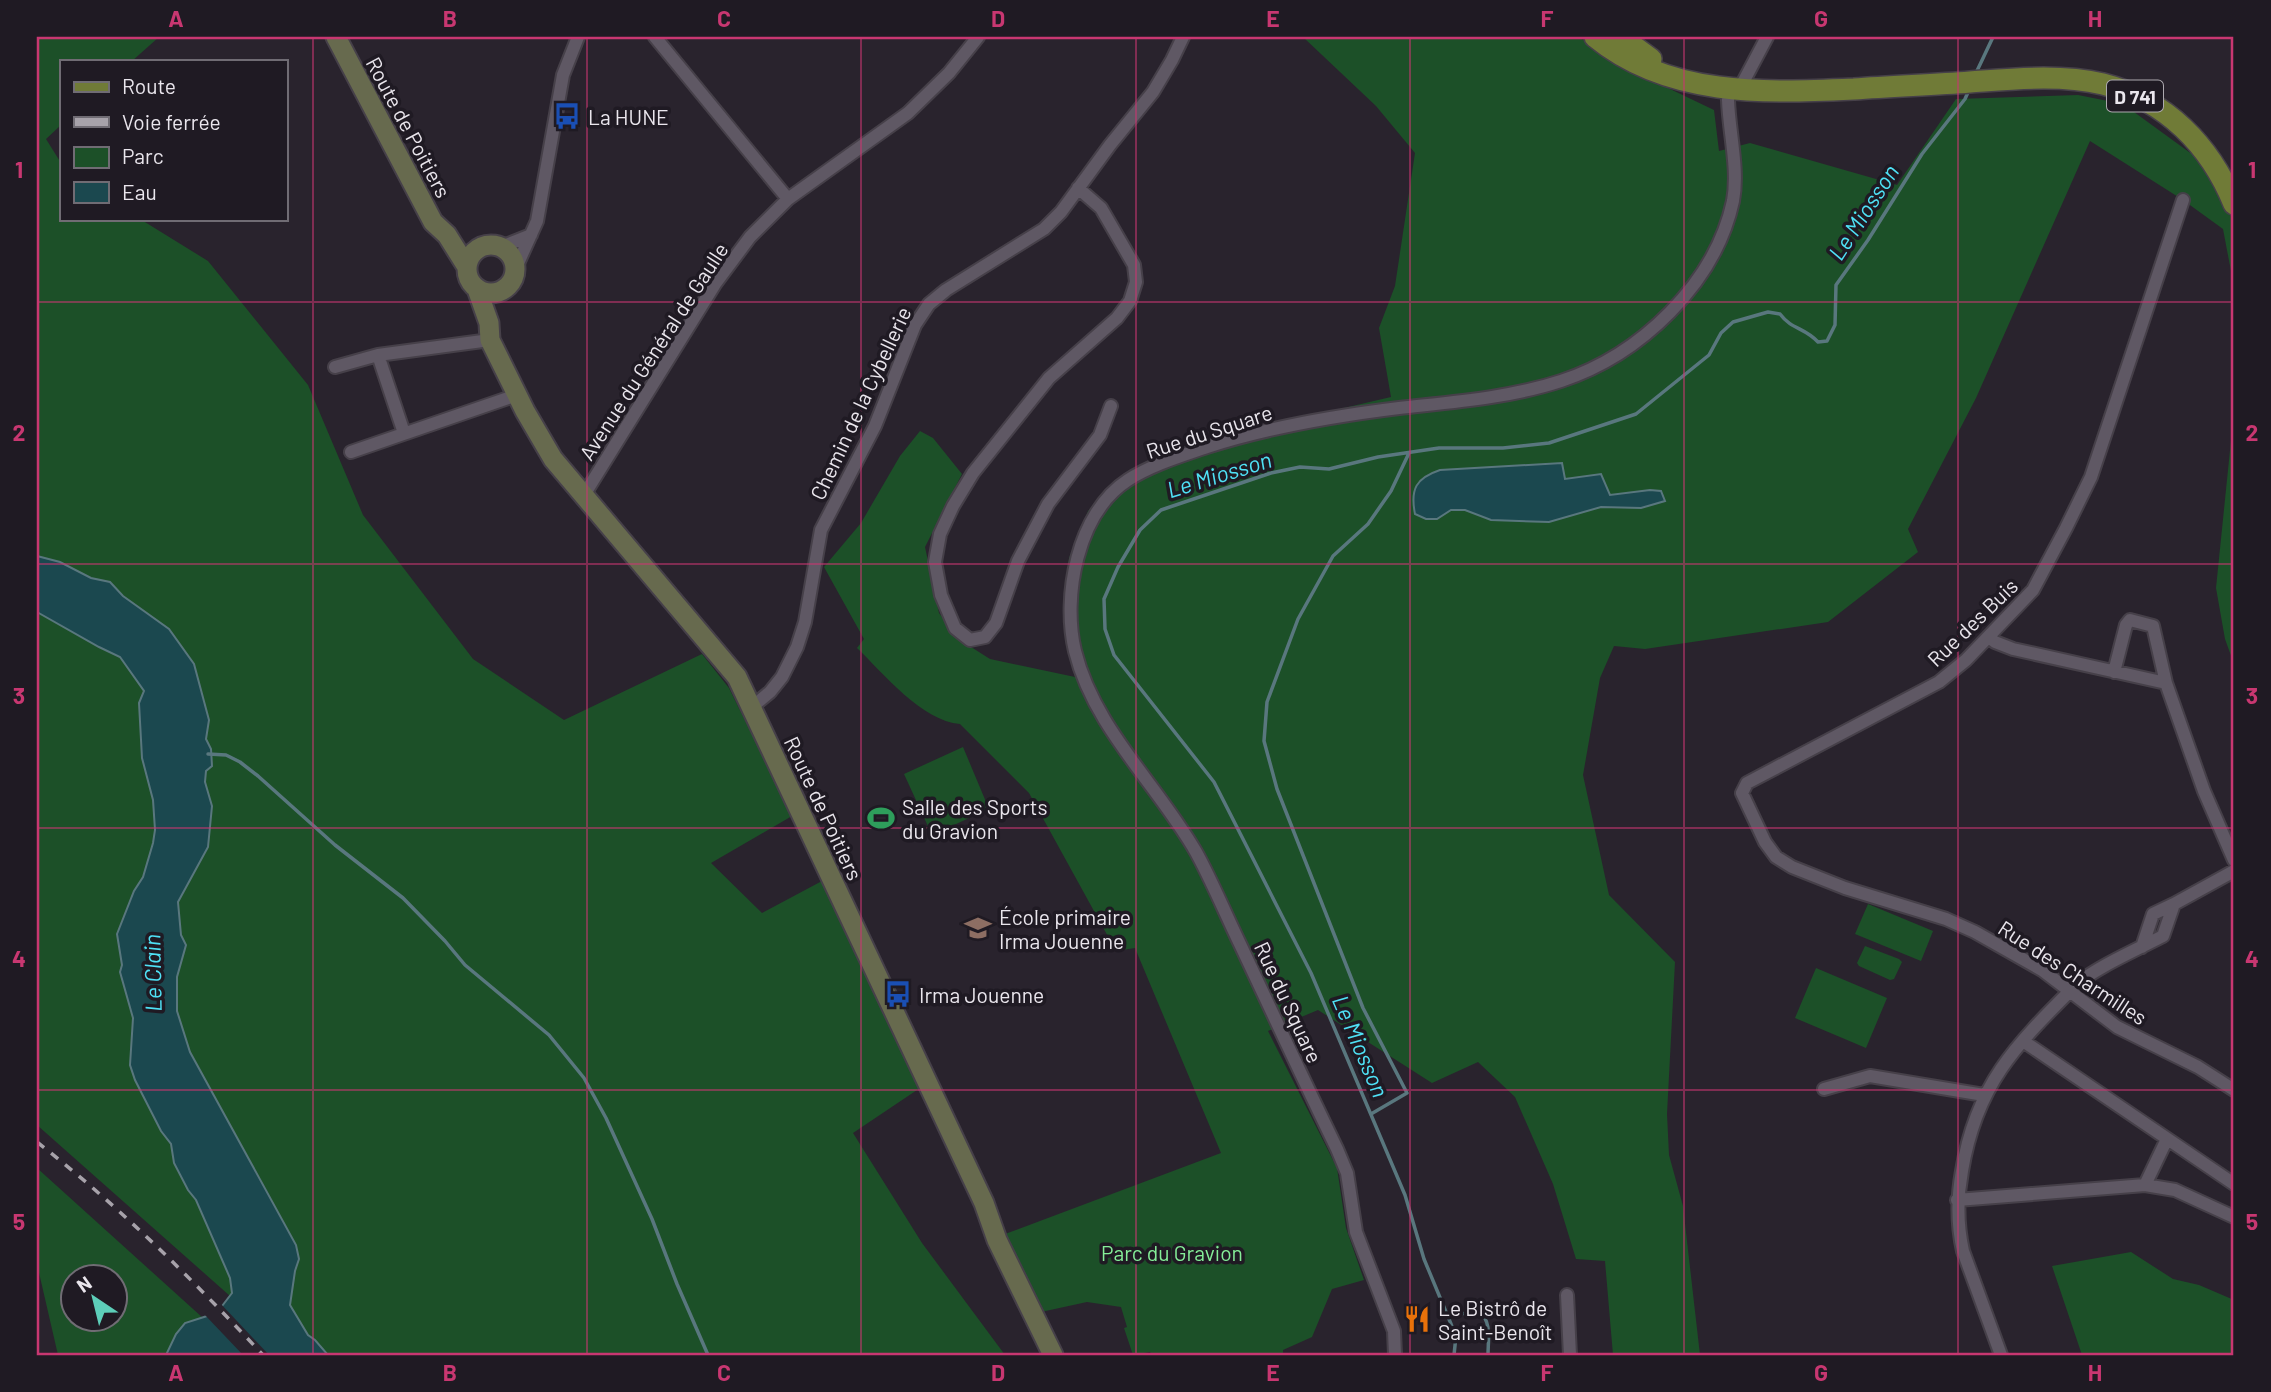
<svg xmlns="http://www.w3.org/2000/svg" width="2271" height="1392" viewBox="0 0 2271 1392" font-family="Barlow,sans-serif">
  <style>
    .green { fill: #1c5028; fill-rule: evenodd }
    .water { fill: #1b484f; stroke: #59777e; stroke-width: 2 }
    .pier { fill: #29232d }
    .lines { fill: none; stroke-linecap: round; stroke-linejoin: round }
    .stream { stroke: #59777e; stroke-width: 3.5 }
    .street-casing { stroke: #464049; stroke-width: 16 }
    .secondary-casing { stroke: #464049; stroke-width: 23 }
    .primary-casing { stroke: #464049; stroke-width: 24 }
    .street { stroke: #5f5864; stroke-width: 12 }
    .secondary { stroke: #676a4e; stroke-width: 19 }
    .primary { stroke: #707b37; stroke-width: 21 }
    .rail { stroke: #a7a2aa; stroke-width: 3.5; stroke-dasharray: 9 9; stroke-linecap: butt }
    .grid { fill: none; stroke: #c83771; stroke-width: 2; stroke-opacity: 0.55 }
    .labels { text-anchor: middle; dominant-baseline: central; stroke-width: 7; stroke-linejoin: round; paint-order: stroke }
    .shield { fill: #1f1a23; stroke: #ada9b0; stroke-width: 2 }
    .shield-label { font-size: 19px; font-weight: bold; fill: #eae6ed }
    .poi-label { font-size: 21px; fill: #eae6ed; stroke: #1f1a23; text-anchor: start }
    .street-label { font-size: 21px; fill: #eae6ed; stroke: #1f1a23 }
    .park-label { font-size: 21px; fill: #85ee98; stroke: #1f1a23 }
    .water-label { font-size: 23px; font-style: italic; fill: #4fe1f5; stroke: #1f1a23 }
    .neatline { fill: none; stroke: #c83771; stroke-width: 2.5 }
    .grid-label { font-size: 23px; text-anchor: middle; font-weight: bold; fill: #c83771 }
  </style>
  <rect width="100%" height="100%" fill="#29232d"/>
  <path class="green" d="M 37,37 L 159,37 L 132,61 L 61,61 L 61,125 L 46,139 L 61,163 L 61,219 L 140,219 L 208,261 L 308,385 L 363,515 L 473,659 L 564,720 L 702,654 L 729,688 L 792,816 L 711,863 L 762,913 L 822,881 L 920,1088 L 853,1133 L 922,1243 L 1005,1355 L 308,1355 L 248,1304 L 230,1296 L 37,1125 Z
    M 1303,37 L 1580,37 L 1601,56 L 1714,110 L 1719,151 L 1750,143 L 1897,185 L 1956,99 L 2078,95 L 2123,104 L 2189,152 L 2234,178 L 2234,287 L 2223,229 L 2183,200 L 2090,141 L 1976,398 L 1908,529 L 1918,552 L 1828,622 L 1645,649 L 1614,646 L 1600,678 L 1583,775 L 1609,895 L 1675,962 L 1667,1114 L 1669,1155 L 1683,1206 L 1700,1355 L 1613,1355 L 1605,1261 L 1576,1259 L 1553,1184 L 1515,1097 L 1478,1062 L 1432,1083 L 1318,1010 L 1268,1031 L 1337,1168 L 1346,1228 L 1364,1280 L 1332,1289 L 1312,1337 L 1283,1350 L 1283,1355 L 1152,1355 L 1150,1352 L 1133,1355 L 1124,1328 L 1127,1327 L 1121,1307 L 1087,1302 L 1041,1312 L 1005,1234 L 1221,1153 L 1135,948 L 1116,951 L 1029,793 L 960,724 C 922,721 884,674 857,648 L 864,639 L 824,567 L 861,523 L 900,456 L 920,431 L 933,438 L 962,474 L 925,547 L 939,613 L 960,640 L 990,659 L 1075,677 L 1065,634 L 1065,585 L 1069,558 L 1088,511 L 1118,478 L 1159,456 L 1237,433 L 1391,397 L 1379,328 L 1395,286 L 1415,153 L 1376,106 Z
    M 2234,411 L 2234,664 L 2225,639 L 2216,588 Z
    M 963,747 L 989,809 L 932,835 L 904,774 Z
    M 1868,904 L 1933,931 L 1921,961 L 1855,934 Z
    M 1865,946 L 1899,959 L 1902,962 L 1894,979 L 1890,980 L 1859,966 L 1857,963 Z
    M 1816,968 L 1887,998 L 1866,1048 L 1795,1018 Z
    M 37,1168 L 203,1318 L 189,1355 L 58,1355 L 37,1264 ZM 74,1276 L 116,1276 L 116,1318 L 74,1318 Z
    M 2131,1252 L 2173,1279 L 2199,1285 L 2234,1300 L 2234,1355 L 2082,1355 L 2052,1266 Z"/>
  <path class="water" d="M 1562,463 L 1565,479 L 1601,474 L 1610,495 L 1650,490 L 1661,491 L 1665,501 L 1641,508 L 1601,507 L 1549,522 L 1491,520 L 1465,510 L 1451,510 L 1437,519 L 1426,519 L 1415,514 C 1410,489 1416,478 1440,470 Z
    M 37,556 L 60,562 L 91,578 L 110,582 L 123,596 L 169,629 L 194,664 L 209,720 L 206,739 L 211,749 L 212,766 L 206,771 L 205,782 L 212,806 L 208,847 L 178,902 L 181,935 L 186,945 L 177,977 L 177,1011 L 190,1052 L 296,1245 L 299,1259 L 295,1271 L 290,1305 L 308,1335 L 315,1340 L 328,1355 L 166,1355 L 176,1334 L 185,1323 L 207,1316 L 222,1306 L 232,1293 L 230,1278 L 196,1200 L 188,1190 L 174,1163 L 171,1144 L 161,1131 L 135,1080 L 130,1065 L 133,1018 L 120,972 L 122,965 L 117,934 L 134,891 L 143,877 L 153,843 L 155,830 L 153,800 L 142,758 L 139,703 L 144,691 L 120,657 L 99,647 L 37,612 Z"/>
  <path class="pier" d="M 220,1303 L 269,1355 L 243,1355 L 204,1314 Z"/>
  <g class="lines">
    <path class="stream" d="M 1976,73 L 1993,37
      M 208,754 L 226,755 L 240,762 L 258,776 L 335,845 L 403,898 L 445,941 L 465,965 L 549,1035 L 584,1078 L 606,1118 L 652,1219 L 677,1284 L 708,1355
      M 1371,1114 L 1407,1093 L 1363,1008 L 1277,789 L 1264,741 L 1267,702 L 1298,619 L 1333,556 L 1368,524 L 1391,491 L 1409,453
      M 1448,1315 L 1479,1312 C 1492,1320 1488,1341 1488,1355
      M 1454,1355 L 1456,1336 L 1424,1259 L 1405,1195 L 1311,973 L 1214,782 L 1114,655 L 1105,629 L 1104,599 L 1118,567 L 1140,530 L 1161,510 L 1271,473 L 1300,467 L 1329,469 L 1378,457 L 1439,448 L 1503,448 L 1549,443 L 1636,414 L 1709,355 L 1721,333 L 1733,322 L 1768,312 L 1780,314 C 1792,330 1804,327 1818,342 L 1827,341 L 1835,325 L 1836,285 L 1868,240 L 1922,154 L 1965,99 L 1969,90"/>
    <defs>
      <path id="street" d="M 655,37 L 788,199
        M 1739,90 L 1767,37
        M 1078,188 L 1101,208 L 1134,265 L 1136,282 L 1130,301 L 1117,318 L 1049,378 L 973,473 L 953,506 L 940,534 L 935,562 L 941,595 L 955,628 L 970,640 L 985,637 L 996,623 L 1018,561 L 1048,504 L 1100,435 L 1111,406
        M 2183,200 L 2091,477 L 2066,528 L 2033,590 L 1966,660 L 1939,682 L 1747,783 L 1742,793 L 1765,842 L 1776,857 L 1792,867 L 1845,888 L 1946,919 L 1975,932 L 2042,970 L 2117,1027 L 2198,1067 L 2234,1090
        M 501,247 L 531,235
        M 515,270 L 537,221 L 563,75 L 578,37
        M 378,355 L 404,433
        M 335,367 L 378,355 L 490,340
        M 351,452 L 517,395
        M 584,495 L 715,284 L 750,237 L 788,199 L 908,113 L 949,73 L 978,37
        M 1989,637 L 1995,642 L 2013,649 L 2166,683 L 2204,791 L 2234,860
        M 2114,672 L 2126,625 L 2130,620 L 2153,626 L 2166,683
        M 752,707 L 770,692 L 782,677 L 797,647 L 805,622 L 821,530 L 875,426 L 915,325 L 929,304 L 946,290 L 1044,229 L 1061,212 L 1110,145 L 1153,92 L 1172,60 L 1183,37
        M 2142,947 L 2153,914 L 2174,904
        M 2023,1041 L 2234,1184
        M 1824,1089 L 1870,1076 L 1984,1095
        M 2145,1185 L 2167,1139
        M 1957,1200 L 2145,1185 L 2175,1190 L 2234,1217
        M 1567,1295 L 1570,1355
        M 1395,1355 L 1394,1331 L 1356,1232 L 1347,1173 L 1337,1149 C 1304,1081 1272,1012 1240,944 C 1225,913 1212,881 1196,852 C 1157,784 1094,728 1075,651 C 1062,597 1077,513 1128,480 C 1151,465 1181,456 1207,447 C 1269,427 1334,416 1399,408 C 1453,402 1509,398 1561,381 C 1640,355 1715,284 1733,201 C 1739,169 1729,132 1728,100 L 1730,89
        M 2001,1355 L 1963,1251 C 1957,1224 1957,1198 1962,1171 C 1976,1085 2015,1046 2074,987 C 2090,970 2140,948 2163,936 L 2174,904 L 2234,871"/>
      <path id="secondary" d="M 336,37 L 433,222 L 447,235 L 467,267
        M467 269a24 24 0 1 1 48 0a24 24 0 1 1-48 0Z
        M 477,289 L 489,323 L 490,340 L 525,411 L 553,459 L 737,677 L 984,1203 L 997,1240 L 1053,1355"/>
      <path id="primary" d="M 1595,37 C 1668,97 1764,93 1854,89 C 1892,86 1931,85 1970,82 C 2013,79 2060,74 2103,84 C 2166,100 2210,145 2234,204
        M 1621,37 L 1651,59"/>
    </defs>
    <use href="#street" class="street-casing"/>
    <use href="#secondary" class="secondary-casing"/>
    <use href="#primary" class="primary-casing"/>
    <use href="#street" class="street"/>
    <use href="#secondary" class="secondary"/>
    <use href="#primary" class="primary"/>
    <path class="rail" d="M 37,1142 C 119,1206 192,1279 263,1355"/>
  </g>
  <path class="grid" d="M 313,37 L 313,1355M 587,37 L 587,1355M 861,37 L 861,1355M 1136,37 L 1136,1355M 1410,37 L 1410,1355M 1684,37 L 1684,1355M 1958,37 L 1958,1355M 37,302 L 2234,302M 37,564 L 2234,564M 37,828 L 2234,828M 37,1090 L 2234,1090"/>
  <defs>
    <symbol id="bus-bare" viewBox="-9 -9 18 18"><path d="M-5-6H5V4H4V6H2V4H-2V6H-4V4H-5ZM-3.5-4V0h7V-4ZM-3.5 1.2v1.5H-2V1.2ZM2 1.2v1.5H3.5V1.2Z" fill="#1a4fb4" stroke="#1f1a23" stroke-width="2.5" paint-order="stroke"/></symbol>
    <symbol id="stadium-bare" viewBox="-9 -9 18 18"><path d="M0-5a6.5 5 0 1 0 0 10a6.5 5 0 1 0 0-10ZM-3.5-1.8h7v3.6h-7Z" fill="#2e9e5b" stroke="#1f1a23" stroke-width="2.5" paint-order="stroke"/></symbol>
    <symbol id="school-bare" viewBox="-9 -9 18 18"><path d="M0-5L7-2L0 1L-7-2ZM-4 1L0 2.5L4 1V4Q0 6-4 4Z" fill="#8d6e63" stroke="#1f1a23" stroke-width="2.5" paint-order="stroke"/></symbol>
    <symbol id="restaurant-bare" viewBox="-9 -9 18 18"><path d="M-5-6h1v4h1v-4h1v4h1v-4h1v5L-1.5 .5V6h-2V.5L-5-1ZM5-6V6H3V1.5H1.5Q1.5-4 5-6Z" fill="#e8710a" stroke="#1f1a23" stroke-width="2.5" paint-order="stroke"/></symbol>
  </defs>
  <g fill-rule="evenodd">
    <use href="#bus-bare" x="548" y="97" width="38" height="38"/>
    <use href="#stadium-bare" x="862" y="799" width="38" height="38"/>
    <use href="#school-bare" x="959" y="909" width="38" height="38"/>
    <use href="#bus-bare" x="879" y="975" width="38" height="38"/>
    <use href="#restaurant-bare" x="1398" y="1300" width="38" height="38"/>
  </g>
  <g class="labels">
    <rect class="shield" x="2107" y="80.5" width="56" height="31" rx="5"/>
    <g class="shield-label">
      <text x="2135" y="96">D 741</text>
    </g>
    <g class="poi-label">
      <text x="588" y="116">La HUNE</text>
      <text x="902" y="806">Salle des Sports<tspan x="902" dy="24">du Gravion</tspan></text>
      <text x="999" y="916">École primaire<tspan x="999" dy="24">Irma Jouenne</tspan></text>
      <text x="919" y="994">Irma Jouenne</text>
      <text x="1438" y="1307">Le Bistrô de<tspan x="1438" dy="24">Saint-Benoît</tspan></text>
    </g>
    <g class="street-label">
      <text transform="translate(409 127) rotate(62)">Route de Poitiers</text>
      <text transform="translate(653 351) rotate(-57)">Avenue du Général de Gaulle</text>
      <text transform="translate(860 403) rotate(-65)">Chemin de la Cybellerie</text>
      <text transform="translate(1209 431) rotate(-18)">Rue du Square</text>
      <text transform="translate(1972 622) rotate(-44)">Rue des Buis</text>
      <text transform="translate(824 808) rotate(65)">Route de Poitiers</text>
      <text transform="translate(2073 972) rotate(33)">Rue des Charmilles</text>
      <text transform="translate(1289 1002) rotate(65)">Rue du Square</text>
    </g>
    <g class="park-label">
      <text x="1172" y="1252">Parc du Gravion</text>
    </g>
    <g class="water-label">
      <text transform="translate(1863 212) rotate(-57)">Le Miosson</text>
      <text transform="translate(1219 474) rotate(-17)">Le Miosson</text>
      <text transform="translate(152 973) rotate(-91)">Le Clain</text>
      <text transform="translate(1361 1046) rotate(67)">Le Miosson</text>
    </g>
  </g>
  <rect width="2271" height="1392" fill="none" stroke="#1f1a23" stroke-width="77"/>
  <rect x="60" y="60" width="228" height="161" fill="#1f1a23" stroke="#706c74" stroke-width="2"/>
  <rect x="74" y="82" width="35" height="10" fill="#707b37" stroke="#706c74" stroke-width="2"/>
  <text x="122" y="94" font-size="21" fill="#eae6ed">Route</text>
  <rect x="74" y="117" width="35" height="10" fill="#a7a2aa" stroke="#706c74" stroke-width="2"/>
  <text x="122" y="130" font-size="21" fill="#eae6ed">Voie ferrée</text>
  <rect x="74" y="147" width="35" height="21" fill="#1c5028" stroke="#706c74" stroke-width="2"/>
  <text x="122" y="164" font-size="21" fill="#eae6ed">Parc</text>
  <rect x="74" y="182" width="35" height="21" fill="#1b484f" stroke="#706c74" stroke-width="2"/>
  <text x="122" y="200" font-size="21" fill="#eae6ed">Eau</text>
  <g transform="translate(94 1298) rotate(325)"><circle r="33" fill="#1f1a23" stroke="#706c74" stroke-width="2"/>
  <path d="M0-5L12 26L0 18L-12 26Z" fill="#5dceb9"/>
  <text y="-10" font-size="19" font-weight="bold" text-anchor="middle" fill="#eae6ed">N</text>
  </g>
  <rect x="38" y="38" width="2194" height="1316" class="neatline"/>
  <g class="grid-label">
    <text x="176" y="27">A</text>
    <text x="450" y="27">B</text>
    <text x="724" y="27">C</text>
    <text x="998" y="27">D</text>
    <text x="1273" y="27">E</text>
    <text x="1547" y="27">F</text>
    <text x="1821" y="27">G</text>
    <text x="2095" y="27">H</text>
    <text x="19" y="178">1</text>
    <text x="2252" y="178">1</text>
    <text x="19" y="441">2</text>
    <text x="2252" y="441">2</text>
    <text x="19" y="704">3</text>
    <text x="2252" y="704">3</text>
    <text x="19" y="967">4</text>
    <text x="2252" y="967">4</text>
    <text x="19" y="1230">5</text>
    <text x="2252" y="1230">5</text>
    <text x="176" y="1381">A</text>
    <text x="450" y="1381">B</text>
    <text x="724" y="1381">C</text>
    <text x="998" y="1381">D</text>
    <text x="1273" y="1381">E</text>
    <text x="1547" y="1381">F</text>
    <text x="1821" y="1381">G</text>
    <text x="2095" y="1381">H</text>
  </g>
</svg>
